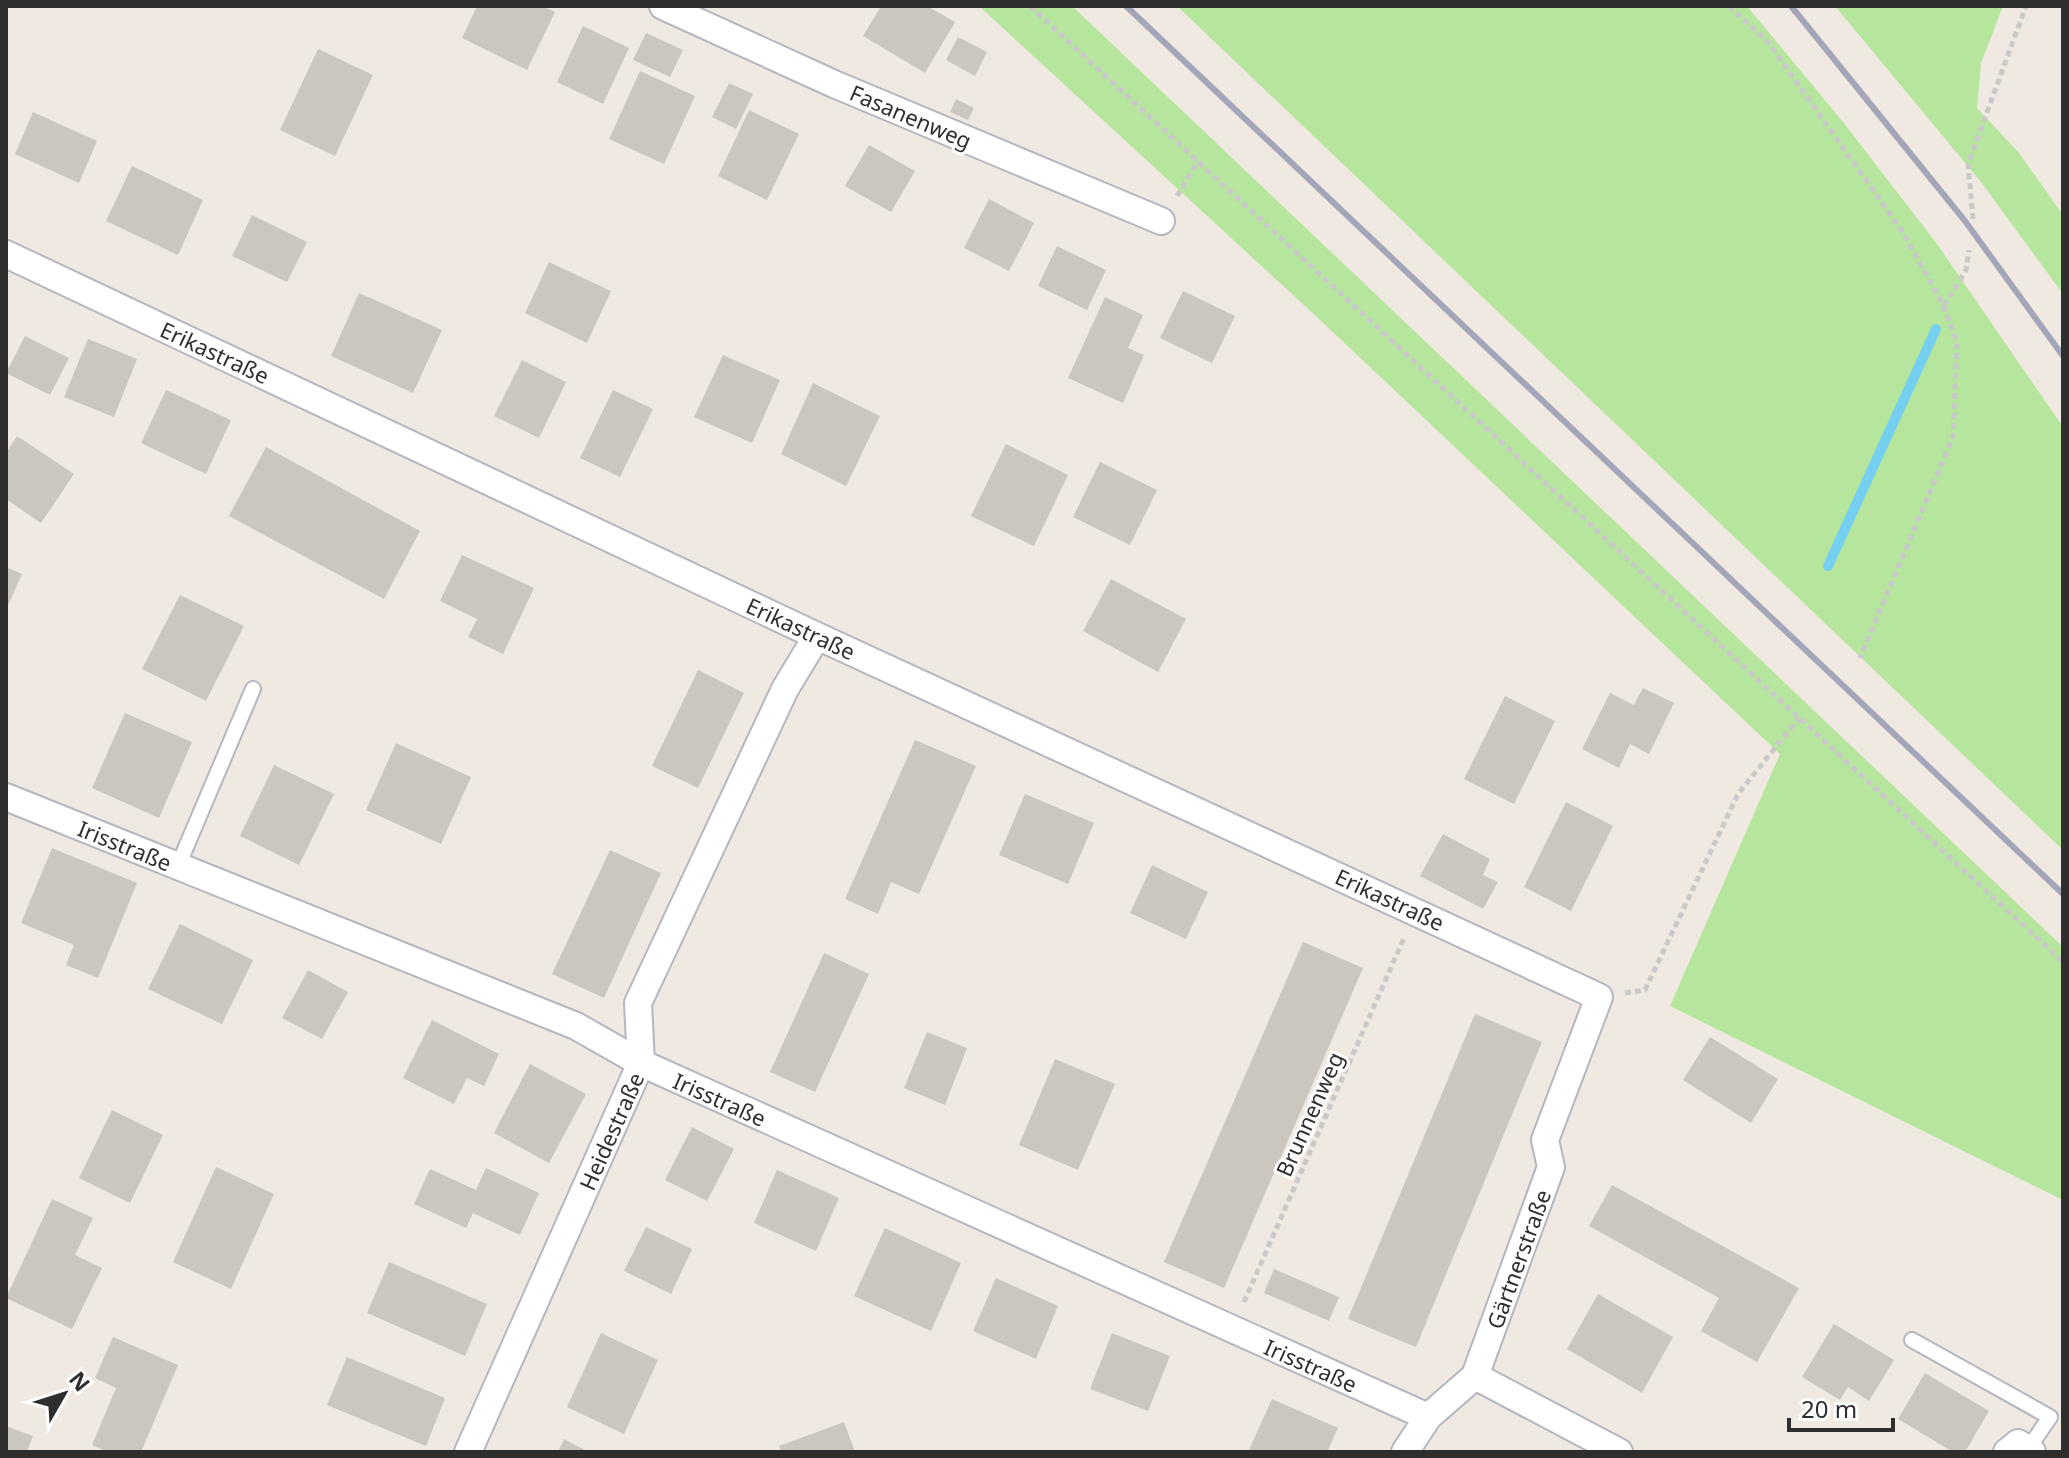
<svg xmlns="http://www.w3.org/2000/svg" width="2069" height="1458" viewBox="0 0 2069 1458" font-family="'Noto Sans',sans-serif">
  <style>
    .green { fill: #b6e59e }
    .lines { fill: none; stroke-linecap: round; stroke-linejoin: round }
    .stream { stroke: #75cff0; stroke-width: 10 }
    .building { fill: #cbc7bf }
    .lane-casing { stroke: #b4b7c1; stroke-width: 18 }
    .street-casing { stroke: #b4b7c1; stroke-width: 30 }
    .path { stroke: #c9c9c9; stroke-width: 5; stroke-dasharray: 6 4; stroke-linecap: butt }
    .lane { stroke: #fff; stroke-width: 14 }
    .street { stroke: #fff; stroke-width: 26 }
    .rail { stroke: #a3a6b8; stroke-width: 6 }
    .labels { text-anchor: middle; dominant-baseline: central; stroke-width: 6; stroke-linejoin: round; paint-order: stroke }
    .street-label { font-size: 22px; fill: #2e2e2e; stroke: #fff }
  </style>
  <rect width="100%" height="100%" fill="#efe9e1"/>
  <path class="green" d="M 979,6 L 1072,6 L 2063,947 L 2063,1200 L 1670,1006 L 1780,754 L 1318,318 Z
    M 1177,6 L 1747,6 L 1843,122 L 1937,244 L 2063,427 L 2063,850 Z
    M 1835,6 L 2003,6 L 1981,63 L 1977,108 L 2019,153 L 2063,215 L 2063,294 L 1981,182 Z"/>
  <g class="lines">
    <path class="stream" d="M 1828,566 L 1936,329"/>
  </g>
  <path class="building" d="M 477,6 L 542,6 L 555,12 L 527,70 L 462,38 Z
    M 881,6 L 927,6 L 955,22 L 925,73 L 863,36 Z
    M 583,26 L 629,48 L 603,104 L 557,82 Z
    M 646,33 L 683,50 L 670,77 L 633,60 Z
    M 958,37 L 987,52 L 975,76 L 946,60 Z
    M 318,49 L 373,75 L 335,156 L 280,130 Z
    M 640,71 L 695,96 L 664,164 L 609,139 Z
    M 729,83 L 753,94 L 736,129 L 712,117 Z
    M 956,99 L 974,108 L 968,120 L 950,112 Z
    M 749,110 L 799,134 L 767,200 L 718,176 Z
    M 33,112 L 97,141 L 79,183 L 15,154 Z
    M 869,145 L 915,171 L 891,212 L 845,186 Z
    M 132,166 L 203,200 L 178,255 L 106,221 Z
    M 989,199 L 1034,223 L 1009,271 L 964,248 Z
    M 252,215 L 307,242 L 287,282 L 232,256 Z
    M 1057,246 L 1106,270 L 1087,310 L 1038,286 Z
    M 549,262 L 611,291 L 587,343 L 525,313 Z
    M 1183,291 L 1235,316 L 1212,363 L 1160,338 Z
    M 359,293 L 442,330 L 413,393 L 331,356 Z
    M 1105,297 L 1143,315 L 1128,348 L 1144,355 L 1123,403 L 1068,378 Z
    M 25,336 L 69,358 L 50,395 L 6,373 Z
    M 88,339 L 137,359 L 114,417 L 64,397 Z
    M 723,355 L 780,380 L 752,443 L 694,417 Z
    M 522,360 L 566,382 L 539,438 L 494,416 Z
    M 813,383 L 880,416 L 846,486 L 781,454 Z
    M 166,390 L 231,420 L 206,474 L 141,443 Z
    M 613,390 L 653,409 L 620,477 L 580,458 Z
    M 17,436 L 74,474 L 41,523 L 6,499 L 6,453 Z
    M 1006,444 L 1068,475 L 1034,546 L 971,516 Z
    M 266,447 L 420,531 L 384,599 L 229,516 Z
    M 1100,462 L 1157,490 L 1130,545 L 1073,517 Z
    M 462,555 L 534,588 L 503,654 L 468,637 L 477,619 L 440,601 Z
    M 6,567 L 22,574 L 6,610 Z
    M 1111,579 L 1186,619 L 1158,672 L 1083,631 Z
    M 180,595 L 244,626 L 206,701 L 142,669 Z
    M 698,670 L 744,693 L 698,788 L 652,766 Z
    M 1643,688 L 1674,703 L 1649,754 L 1630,744 L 1619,768 L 1582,749 L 1610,693 L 1634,705 Z
    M 1505,696 L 1555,721 L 1514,804 L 1464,779 Z
    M 125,713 L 192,742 L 159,818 L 92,788 Z
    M 915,740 L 976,766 L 919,894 L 891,882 L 878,914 L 845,899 Z
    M 396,743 L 471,777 L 441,844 L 366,810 Z
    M 274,765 L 334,794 L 299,865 L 240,836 Z
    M 1025,794 L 1094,823 L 1068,884 L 999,855 Z
    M 1566,802 L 1613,826 L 1571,911 L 1524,887 Z
    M 1443,834 L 1490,859 L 1483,875 L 1498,882 L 1483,909 L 1420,876 Z
    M 52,848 L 137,883 L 98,978 L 66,965 L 74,945 L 21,923 Z
    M 610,850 L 661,873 L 604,998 L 552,974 Z
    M 1152,865 L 1208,892 L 1186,939 L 1130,913 Z
    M 180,924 L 253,960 L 222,1024 L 148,989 Z
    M 1303,942 L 1363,968 L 1224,1288 L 1164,1262 Z
    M 824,953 L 869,974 L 815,1092 L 770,1072 Z
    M 308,970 L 348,992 L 322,1039 L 282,1018 Z
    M 1475,1014 L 1542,1042 L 1416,1347 L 1348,1319 Z
    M 432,1020 L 499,1054 L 484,1086 L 467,1078 L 454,1104 L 403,1078 Z
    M 927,1032 L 967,1048 L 945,1105 L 904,1088 Z
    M 1710,1037 L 1778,1079 L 1751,1123 L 1683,1080 Z
    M 1055,1059 L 1115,1084 L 1078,1170 L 1019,1145 Z
    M 530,1064 L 586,1094 L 549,1163 L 494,1133 Z
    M 112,1110 L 163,1135 L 130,1203 L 79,1178 Z
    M 692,1127 L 734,1149 L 707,1201 L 665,1180 Z
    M 216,1167 L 274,1194 L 231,1289 L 173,1262 Z
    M 486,1168 L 539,1193 L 520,1235 L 473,1213 L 466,1228 L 414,1204 L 430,1169 L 476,1190 Z
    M 777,1170 L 839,1198 L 816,1251 L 754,1223 Z
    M 1612,1185 L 1799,1288 L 1757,1362 L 1701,1331 L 1719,1298 L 1589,1226 Z
    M 52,1199 L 93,1218 L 75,1255 L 102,1268 L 72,1329 L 6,1298 Z
    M 646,1227 L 692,1249 L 671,1294 L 624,1271 Z
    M 885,1228 L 961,1263 L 931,1331 L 854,1296 Z
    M 389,1262 L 487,1304 L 465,1356 L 367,1313 Z
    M 1274,1269 L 1339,1297 L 1329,1321 L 1264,1293 Z
    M 996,1278 L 1058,1306 L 1036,1359 L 973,1331 Z
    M 1598,1294 L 1673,1337 L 1642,1393 L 1567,1349 Z
    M 1834,1324 L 1894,1360 L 1869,1401 L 1848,1387 L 1840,1400 L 1802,1377 Z
    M 601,1333 L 658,1360 L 624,1434 L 567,1407 Z
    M 1112,1333 L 1170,1356 L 1148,1411 L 1090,1389 Z
    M 113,1337 L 178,1365 L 141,1452 L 107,1452 L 92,1445 L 116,1388 L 95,1378 Z
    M 347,1357 L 445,1398 L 426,1446 L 327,1405 Z
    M 1925,1373 L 1989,1411 L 1965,1452 L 1953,1452 L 1898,1419 Z
    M 1272,1399 L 1338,1428 L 1327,1452 L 1248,1452 Z
    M 844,1422 L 855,1452 L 781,1452 L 779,1446 Z
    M 6,1426 L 33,1436 L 27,1452 L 6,1452 Z
    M 564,1439 L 589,1452 L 558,1452 Z"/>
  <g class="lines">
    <defs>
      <path id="lane" d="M 178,866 L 253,689
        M 1912,1340 L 2050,1417 L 2028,1449"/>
      <path id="street" d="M 663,6 L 834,84 L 1161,221
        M 6,254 L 817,636 L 1599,997 L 1545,1140 L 1551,1167 L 1475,1376 L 1428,1417 L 1405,1452
        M 6,797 L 576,1026 L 641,1063 L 1428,1417
        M 1475,1376 L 1619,1452
        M 468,1452 L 641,1063 L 638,1003 L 785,689 L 817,636
        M 2007,1452 L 2018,1443 L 2032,1452"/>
    </defs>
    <use href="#lane" class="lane-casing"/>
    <use href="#street" class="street-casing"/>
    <path class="path" d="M 1030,6 L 2063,962
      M 1729,6 L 1768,42 L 1904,234 L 1942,303 L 1957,342 L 1953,437 L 1860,658
      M 1177,196 L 1198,161
      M 1973,219 L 1968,164 L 2026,6
      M 1944,306 L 1966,270 L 1969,250
      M 1625,993 L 1645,990 L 1738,794 L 1799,718
      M 1244,1302 L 1404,938"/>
    <use href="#lane" class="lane"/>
    <use href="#street" class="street"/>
    <path class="rail" d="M 1126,6 L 2063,894
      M 1791,6 L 1965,221 L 2063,356"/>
  </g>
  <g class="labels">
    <g class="street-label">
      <text transform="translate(911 116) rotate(23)">Fasanenweg</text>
      <text transform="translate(215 352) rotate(25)">Erikastraße</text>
      <text transform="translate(801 628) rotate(25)">Erikastraße</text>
      <text transform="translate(125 845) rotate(22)">Irisstraße</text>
      <text transform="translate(1390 899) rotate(25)">Erikastraße</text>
      <text transform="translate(720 1099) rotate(24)">Irisstraße</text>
      <text transform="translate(1309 1114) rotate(-66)">Brunnenweg</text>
      <text transform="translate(611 1131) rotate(-66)">Heidestraße</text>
      <text transform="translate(1518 1259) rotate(-70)">Gärtnerstraße</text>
      <text transform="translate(1311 1365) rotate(24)">Irisstraße</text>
    </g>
  </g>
  <rect width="2069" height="1458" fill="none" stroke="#2e2e2e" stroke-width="16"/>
  <g transform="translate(64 1394) rotate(51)" stroke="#ffffff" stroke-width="6" paint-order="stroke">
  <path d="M0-6L14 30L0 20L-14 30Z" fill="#2e2e2e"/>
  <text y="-12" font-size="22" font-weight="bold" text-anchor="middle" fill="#2e2e2e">N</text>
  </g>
  <path d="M1789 1418v12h104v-12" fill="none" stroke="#2e2e2e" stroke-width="4"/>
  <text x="1801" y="1418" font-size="24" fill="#2e2e2e" stroke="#ffffff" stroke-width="6" paint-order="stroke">20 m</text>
</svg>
